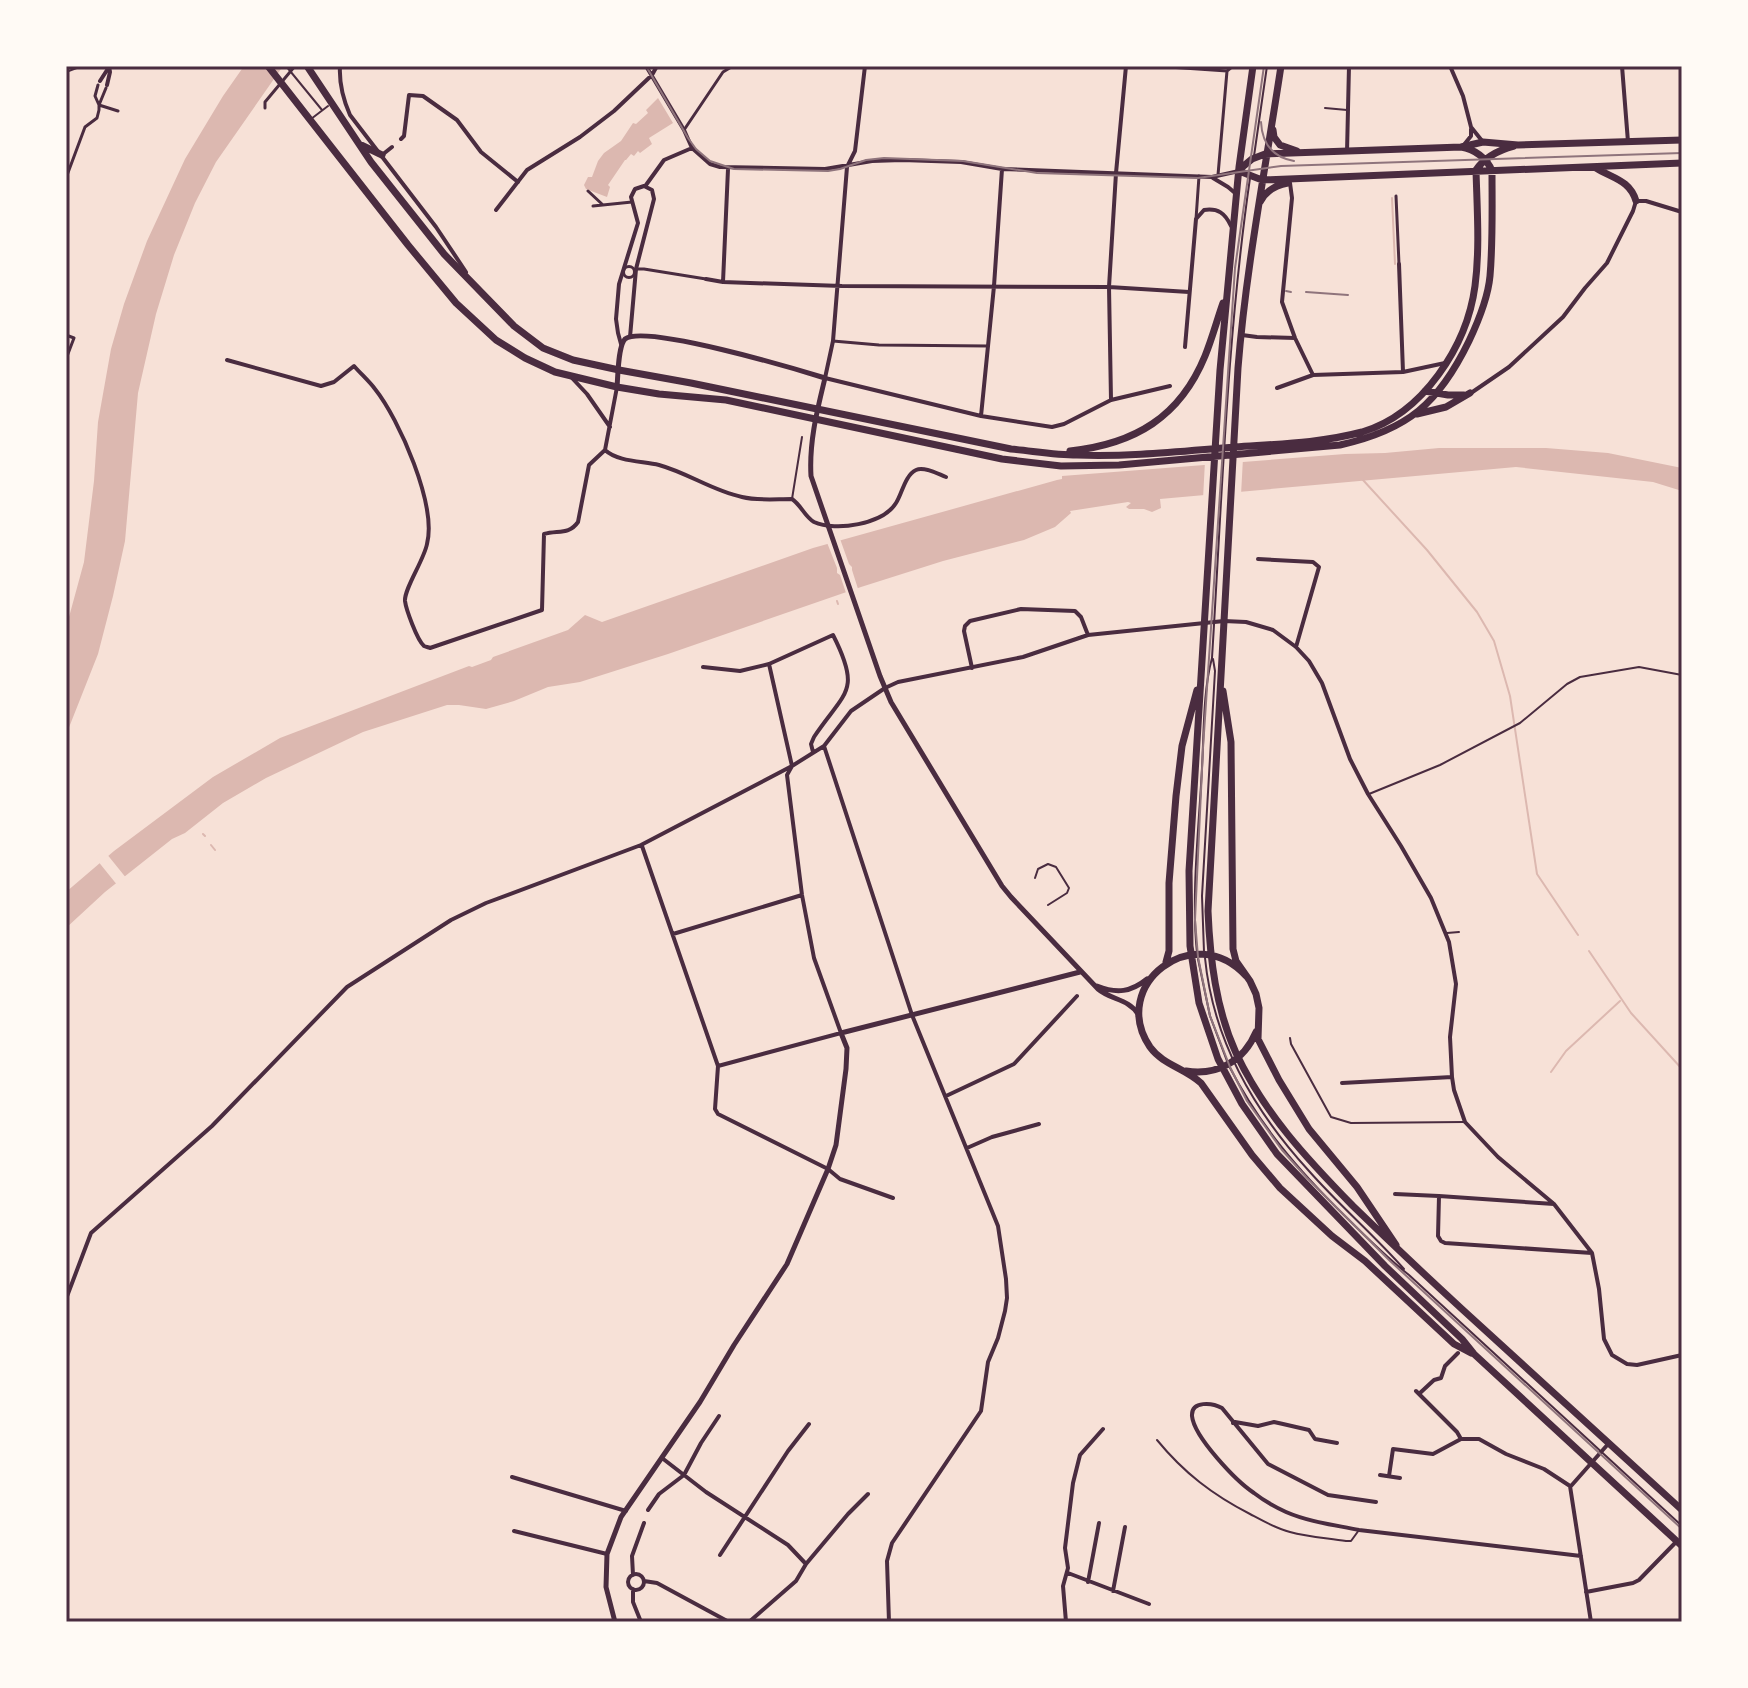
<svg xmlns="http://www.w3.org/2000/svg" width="1748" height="1688" viewBox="0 0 1748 1688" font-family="Figtree,sans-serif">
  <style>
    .water { fill: #dcb8b0 }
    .pier { fill: #f7e1d7 }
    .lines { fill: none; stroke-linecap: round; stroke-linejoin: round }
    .stream { stroke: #dcb8b0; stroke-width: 2 }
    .service { stroke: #4a2c40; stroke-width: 2 }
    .pedestrian { stroke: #4a2c40; stroke-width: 3 }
    .minor { stroke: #4a2c40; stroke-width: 4 }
    .tertiary { stroke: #4a2c40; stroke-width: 5 }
    .primary { stroke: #4a2c40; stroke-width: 7 }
    .tram { stroke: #8f747c; stroke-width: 2 }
    .rail { stroke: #8f747c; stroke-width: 2 }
    .neatline { fill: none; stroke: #4a2c40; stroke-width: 3 }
  </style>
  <rect width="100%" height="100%" fill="#f7e1d7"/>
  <path class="water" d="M 244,66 L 283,66 L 216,162 L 195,203 L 174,255 L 156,314 L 138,393 L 125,541 L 113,596 L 98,654 L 66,735 L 66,628 L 84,562 L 94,481 L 98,422 L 111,349 L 124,304 L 147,241 L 185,159 L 223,96 Z
    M 658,98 L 673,123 L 649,138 L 652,144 L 640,153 L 638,151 L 634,156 L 631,154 L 626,160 L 625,160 L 608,185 L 610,187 L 607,197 L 586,189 L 584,185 L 588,177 L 592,177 L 598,161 L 604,153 L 621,141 L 633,123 L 636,124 L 648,113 L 646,110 Z
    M 1439,448 L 1546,448 L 1608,453 L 1682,468 L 1682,491 L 1653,482 L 1516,467 L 1160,499 L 1161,508 L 1152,512 L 1144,509 L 1129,509 L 1126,507 L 1131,503 L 1128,502 L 1070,511 L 1071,513 L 1055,527 L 1024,540 L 943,561 L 861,587 L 668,654 L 580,682 L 548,687 L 514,701 L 486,709 L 459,705 L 447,705 L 363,732 L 266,778 L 223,803 L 185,833 L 172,839 L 105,892 L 66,928 L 66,892 L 114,851 L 213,777 L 280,738 L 469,666 L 472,667 L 491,660 L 493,657 L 568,630 L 585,615 L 602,622 L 813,548 L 1057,480 L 1062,479 L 1062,476 L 1345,454 L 1385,453 Z"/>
  <path class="pier" d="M 1243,458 L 1241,495 L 1203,499 L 1205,461 Z
    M 839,536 L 849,564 L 852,567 L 852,570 L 859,592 L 847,596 L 840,575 L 837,573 L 837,568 L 826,540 Z
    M 106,853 L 127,879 L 118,886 L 97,860 Z"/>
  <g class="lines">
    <path class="stream" d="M 1392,198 L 1395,264
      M 1363,480 L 1427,550 L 1477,612 L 1494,641 L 1510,696 L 1537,874 L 1578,935
      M 837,601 L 838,604
      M 203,834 L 205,836
      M 211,845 L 215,850
      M 1589,951 L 1631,1013 L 1682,1069
      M 1551,1072 L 1566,1051 L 1620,1001"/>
    <path class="service" d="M 286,66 L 322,110
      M 66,72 L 82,66
      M 1325,108 L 1347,110
      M 311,119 L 328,106
      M 1254,156 L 1267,66
      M 792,499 L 802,437
      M 1369,794 L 1440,765 L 1520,723 L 1567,684 L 1580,677 L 1639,667 L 1682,675
      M 1035,878 L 1038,869 L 1048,864 L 1056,867 L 1069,888 L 1067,893 L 1048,905
      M 1447,933 L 1459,932
      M 1204,952 L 1202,896 L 1215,671 L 1213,659
      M 1197,953 C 1191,895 1199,827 1202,768 C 1204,733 1203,691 1212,658 C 1222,498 1227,337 1250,178
      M 1205,958 C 1213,1040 1255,1112 1309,1171 C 1339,1205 1374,1235 1404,1269
      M 1198,959 L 1210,1016 L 1227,1061
      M 1290,1038 L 1291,1044 L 1331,1117 L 1351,1123 L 1464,1122
      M 1229,1066 C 1260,1126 1298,1170 1346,1217 C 1366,1237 1386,1257 1409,1275 L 1682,1526
      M 1157,1440 C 1184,1473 1213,1495 1250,1514 C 1263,1521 1275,1528 1290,1532 C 1308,1537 1327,1538 1346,1541 L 1351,1541 L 1359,1530"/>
    <path class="pedestrian" d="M 1154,66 L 1227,71
      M 98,85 L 95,96 L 99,105
      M 99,105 L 118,111
      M 265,108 L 265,102 L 295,66
      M 684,130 L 723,72 L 733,66
      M 1218,175 L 1227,71 L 1233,66
      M 66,178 L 85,127 L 97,118 L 99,110 L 99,105 L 106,88
      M 588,191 L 603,205
      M 1396,196 L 1399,264
      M 593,206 L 632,202
      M 1196,219 L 1199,176
      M623.5 272a5.5 5.5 0 1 1 11 0a5.5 5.5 0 1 1-11 0Z
      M 636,269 L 644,269 L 706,279
      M 66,335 L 74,338 L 66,359
      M 833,341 L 879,345 L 988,346"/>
    <path class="minor" d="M 340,66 C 339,83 343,99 350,115 L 436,227 L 466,272
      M 646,66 L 684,130 L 692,148 L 710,164 L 720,167 L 825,169 L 872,161 L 902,160 L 961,162 L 1002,169 L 1212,177 L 1239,171
      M 865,66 L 855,151 L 847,167 L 833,341 L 825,378 L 981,416 L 1052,427 L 1064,424 L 1111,400 L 1170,386
      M 1450,66 L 1463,96 L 1471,127 L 1483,142
      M 1622,66 L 1628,142
      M 100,81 L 109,67
      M 107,85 L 110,72 L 109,66
      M 401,139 L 404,136 L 409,95 L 423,96 L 457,120 L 481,152 L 518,182
      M 1463,146 L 1471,136 L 1471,129
      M 1347,152 L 1349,66
      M 382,155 L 392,147
      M 1213,178 L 1228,187 L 1235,193
      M 1290,183 L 1292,198 L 1282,302 L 1295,338 L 1313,375
      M 646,185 L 664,160 L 692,148
      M 496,210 L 527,170 L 580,137 L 614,111 L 652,75 L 657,66
      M 1399,264 L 1403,372
      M 706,279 L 723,282 L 842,286 L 1109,287 L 1189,292
      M 723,282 L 728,169
      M 1242,335 L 1257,337 L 1295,338
      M 621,344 L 618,333 L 616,319 L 619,284 L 638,223 L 631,197 L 635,189 L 644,186 L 652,190 L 654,199 L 636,269 L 630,337
      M 1185,347 L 1196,219 L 1204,210 C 1218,208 1225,213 1231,226
      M 227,360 L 321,386 L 334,382 L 354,366 C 361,374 369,381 375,389 C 399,419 437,505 427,544 C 424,560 404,589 405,601 C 406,609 417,640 424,646 C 426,647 428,647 430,648 L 542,610 L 544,534 C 558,530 569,535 578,522 L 589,465 L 605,450
      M 572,378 L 587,394 L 610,427
      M 1277,388 L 1313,375 L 1403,372 L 1445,363
      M 1471,393 L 1509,367 L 1563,317 L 1585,288 L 1607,263 L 1633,211 L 1636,201 L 1646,201 L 1682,212
      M 1111,400 L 1109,287 L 1116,173 L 1126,66
      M 981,416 L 994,286 L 1002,169
      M 605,450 C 618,462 642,461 659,465 C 688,473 713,491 742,497 C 758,501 775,499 792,499 C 801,505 805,517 814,522 C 836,532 883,524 896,503 C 902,494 905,475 916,470 C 924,466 938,474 946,477
      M 605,450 L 617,387
      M 1258,559 L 1313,562 L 1319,567 L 1296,647
      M 703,667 L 740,671 L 769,664 L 833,635 C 862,692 845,691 814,737 L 811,744 L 813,752
      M 972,668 L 964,631 L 965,626 L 970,621 L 1021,609 L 1075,611 L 1081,617 L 1088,635
      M 824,746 L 912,1015 L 998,1226 L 1006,1279 L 1007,1298 L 1005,1311 L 998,1338 L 988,1362 L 981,1411 L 892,1543 L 887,1561 L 889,1622
      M 642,846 L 718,1066 L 715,1109 L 718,1114 L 828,1169 L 840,1179 L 893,1198
      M 673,934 L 802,895
      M 718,1066 L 841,1033 L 814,958 L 802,895 L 787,775 L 792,766 L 824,746 L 851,711 L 885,688 L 898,682 L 1023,657 L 1088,635 L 1224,621 L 1246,622 L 1273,630 L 1296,647 L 1309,661 L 1322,683 L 1350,759 L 1368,794 L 1401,846 L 1431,898 L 1449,942 L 1456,984 L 1450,1037 L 1452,1077 L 1454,1090 L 1465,1122 L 1498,1157 L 1554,1204 L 1592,1253 L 1599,1289 L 1604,1339 L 1612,1355 L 1627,1364 L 1637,1365 L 1682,1355
      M 1342,1083 L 1452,1077
      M 946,1096 L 1014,1064 L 1077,996
      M 967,1148 L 992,1137 L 1039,1124
      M 1395,1194 L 1439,1196
      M 1554,1204 L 1439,1196 L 1438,1236 L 1441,1241 L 1445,1243 L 1592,1253
      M 66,1299 L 91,1233 L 212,1126 L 347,987 L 451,920 L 486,903 L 641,845 L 792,766 L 769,664
      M 1416,1391 L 1457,1432 L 1461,1439
      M 1420,1393 L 1434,1380 L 1441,1378 L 1445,1366 L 1458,1353
      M 1233,1423 L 1235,1422 L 1258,1426 L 1274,1422 L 1283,1424 L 1309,1430 L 1315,1439 L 1337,1443
      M 662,1458 L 706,1492 L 788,1545 L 806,1564 L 796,1581 L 749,1622
      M 1380,1475 L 1400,1478
      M 1389,1476 L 1393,1449 L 1433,1454 L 1461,1439 L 1479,1439 L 1506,1454 L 1544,1469 L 1570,1486 L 1591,1622
      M 512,1477 L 626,1511
      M 1571,1486 L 1609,1443
      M 1376,1502 L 1328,1495 L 1268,1464 L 1222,1408 C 1213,1403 1191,1400 1192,1416 C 1194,1437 1236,1481 1254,1493 C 1263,1500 1275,1507 1286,1512 C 1309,1522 1335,1525 1359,1530 L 1581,1556
      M 648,1510 L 659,1494 L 684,1475 L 701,1443 L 719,1416
      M 514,1531 L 607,1554
      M 720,1555 L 788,1451 L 809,1424
      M 806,1564 L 848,1514 L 868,1494
      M 1068,1573 L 1149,1604
      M628 1582a8 8 0 1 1 16 0a8 8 0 1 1-16 0Z
      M 633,1575 L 632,1556 L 644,1523
      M 644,1581 L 657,1583 L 729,1622
      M 1088,1582 L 1099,1523
      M 633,1589 L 633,1602 L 641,1622
      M 1113,1591 L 1125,1527
      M 1586,1592 L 1633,1583 L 1639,1580 L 1677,1541
      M 1066,1622 L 1063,1586 L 1068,1568 L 1065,1548 L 1073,1483 L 1080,1455 L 1103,1429"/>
    <path class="tertiary" d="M 617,387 C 618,376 618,346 625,339 C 645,324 796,369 825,378 C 817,411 809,442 811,476 L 880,676 L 891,702 L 1002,886 L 1011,897 L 1098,989 C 1111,1000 1129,999 1138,1014
      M 1097,986 C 1117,994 1131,992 1147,979
      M 615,1622 L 606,1587 L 607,1554 L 621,1517 L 700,1402 L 734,1345 L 787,1264 L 828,1169 L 836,1145 L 846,1069 L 847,1048 L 841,1033 L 1080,972"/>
    <path class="primary" d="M 268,66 L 408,245 L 456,303 L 496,340 L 525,358 L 555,372 L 617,387 L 659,394 L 726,400 L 1002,459 L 1061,466 L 1119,465 L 1340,445 C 1408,430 1439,403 1469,341 C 1478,322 1488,298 1490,276 C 1493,242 1492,206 1492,171 C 1487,158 1474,149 1461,147
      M 307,66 L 371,162 L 444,254 L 514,326 L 543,348 L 573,360 L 619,370 L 691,383 L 1011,449 C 1033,451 1055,455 1077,455 C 1130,457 1183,451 1235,447 C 1277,444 1321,443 1362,432 C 1423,414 1467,346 1475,286 C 1480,248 1477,208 1476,170
      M 1253,66 L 1239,167 L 1220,370 L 1189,871 L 1190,946 L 1199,1003 L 1218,1059 L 1242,1104 L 1277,1154 L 1385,1266 L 1462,1339 L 1474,1354 L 1682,1546
      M 1281,66 C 1266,166 1246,267 1238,368 L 1208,911 C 1210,959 1216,1009 1236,1053 C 1264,1113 1307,1159 1353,1206 C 1389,1241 1426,1276 1463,1310 C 1536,1376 1609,1443 1682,1510
      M 1273,130 L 1274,137 L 1280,145 L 1297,151
      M 359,144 L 382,155
      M 1596,168 C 1612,178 1630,180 1636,201
      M 1240,169 L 1252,159 L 1265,154 L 1461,147 L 1483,142 L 1518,145 L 1682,140
      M 1476,170 C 1485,157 1499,150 1514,146
      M 1239,171 L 1262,180 L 1682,163
      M 1260,202 C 1266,191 1275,185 1288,183
      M 1425,391 L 1448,395 L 1464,395
      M 1417,414 L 1446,407 L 1470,393
      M 1070,451 C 1135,444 1180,417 1205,356 C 1212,339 1217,320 1223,303
      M 1223,691 L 1231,742 L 1233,949 L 1236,961 L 1250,981 L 1256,994 L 1259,1008 L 1258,1039 L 1279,1080 L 1309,1129 L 1357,1187 L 1396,1245
      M 1166,962 L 1169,951 L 1169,883 L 1176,796 L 1182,746 L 1197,690
      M 1246,976 C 1194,919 1108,985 1150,1047 C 1163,1065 1185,1068 1201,1083 L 1252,1155 L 1280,1188 L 1332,1236 L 1365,1261 L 1454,1344 L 1471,1353
      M 1186,1071 C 1217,1076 1244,1061 1256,1032"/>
    <path class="tram" d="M 646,66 L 688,138 L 696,149 L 710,161 L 734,169 L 828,171 L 840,169 L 866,160 L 884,158 L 963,161 L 1037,173 L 1198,178 L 1281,166 L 1682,153
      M 1264,66 L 1235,268 L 1203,748 L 1195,920 L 1198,957 L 1210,1016 L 1230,1067 L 1247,1101 L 1282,1150 L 1307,1178 L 1389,1260 L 1682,1529
      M 1261,122 C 1262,144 1272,157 1294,161"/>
    <path class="rail" d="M 1286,291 L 1291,292
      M 1306,292 L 1348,295"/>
  </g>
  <rect width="1748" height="1688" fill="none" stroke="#fffaf5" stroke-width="136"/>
  <rect x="68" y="68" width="1612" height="1552" class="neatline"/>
</svg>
